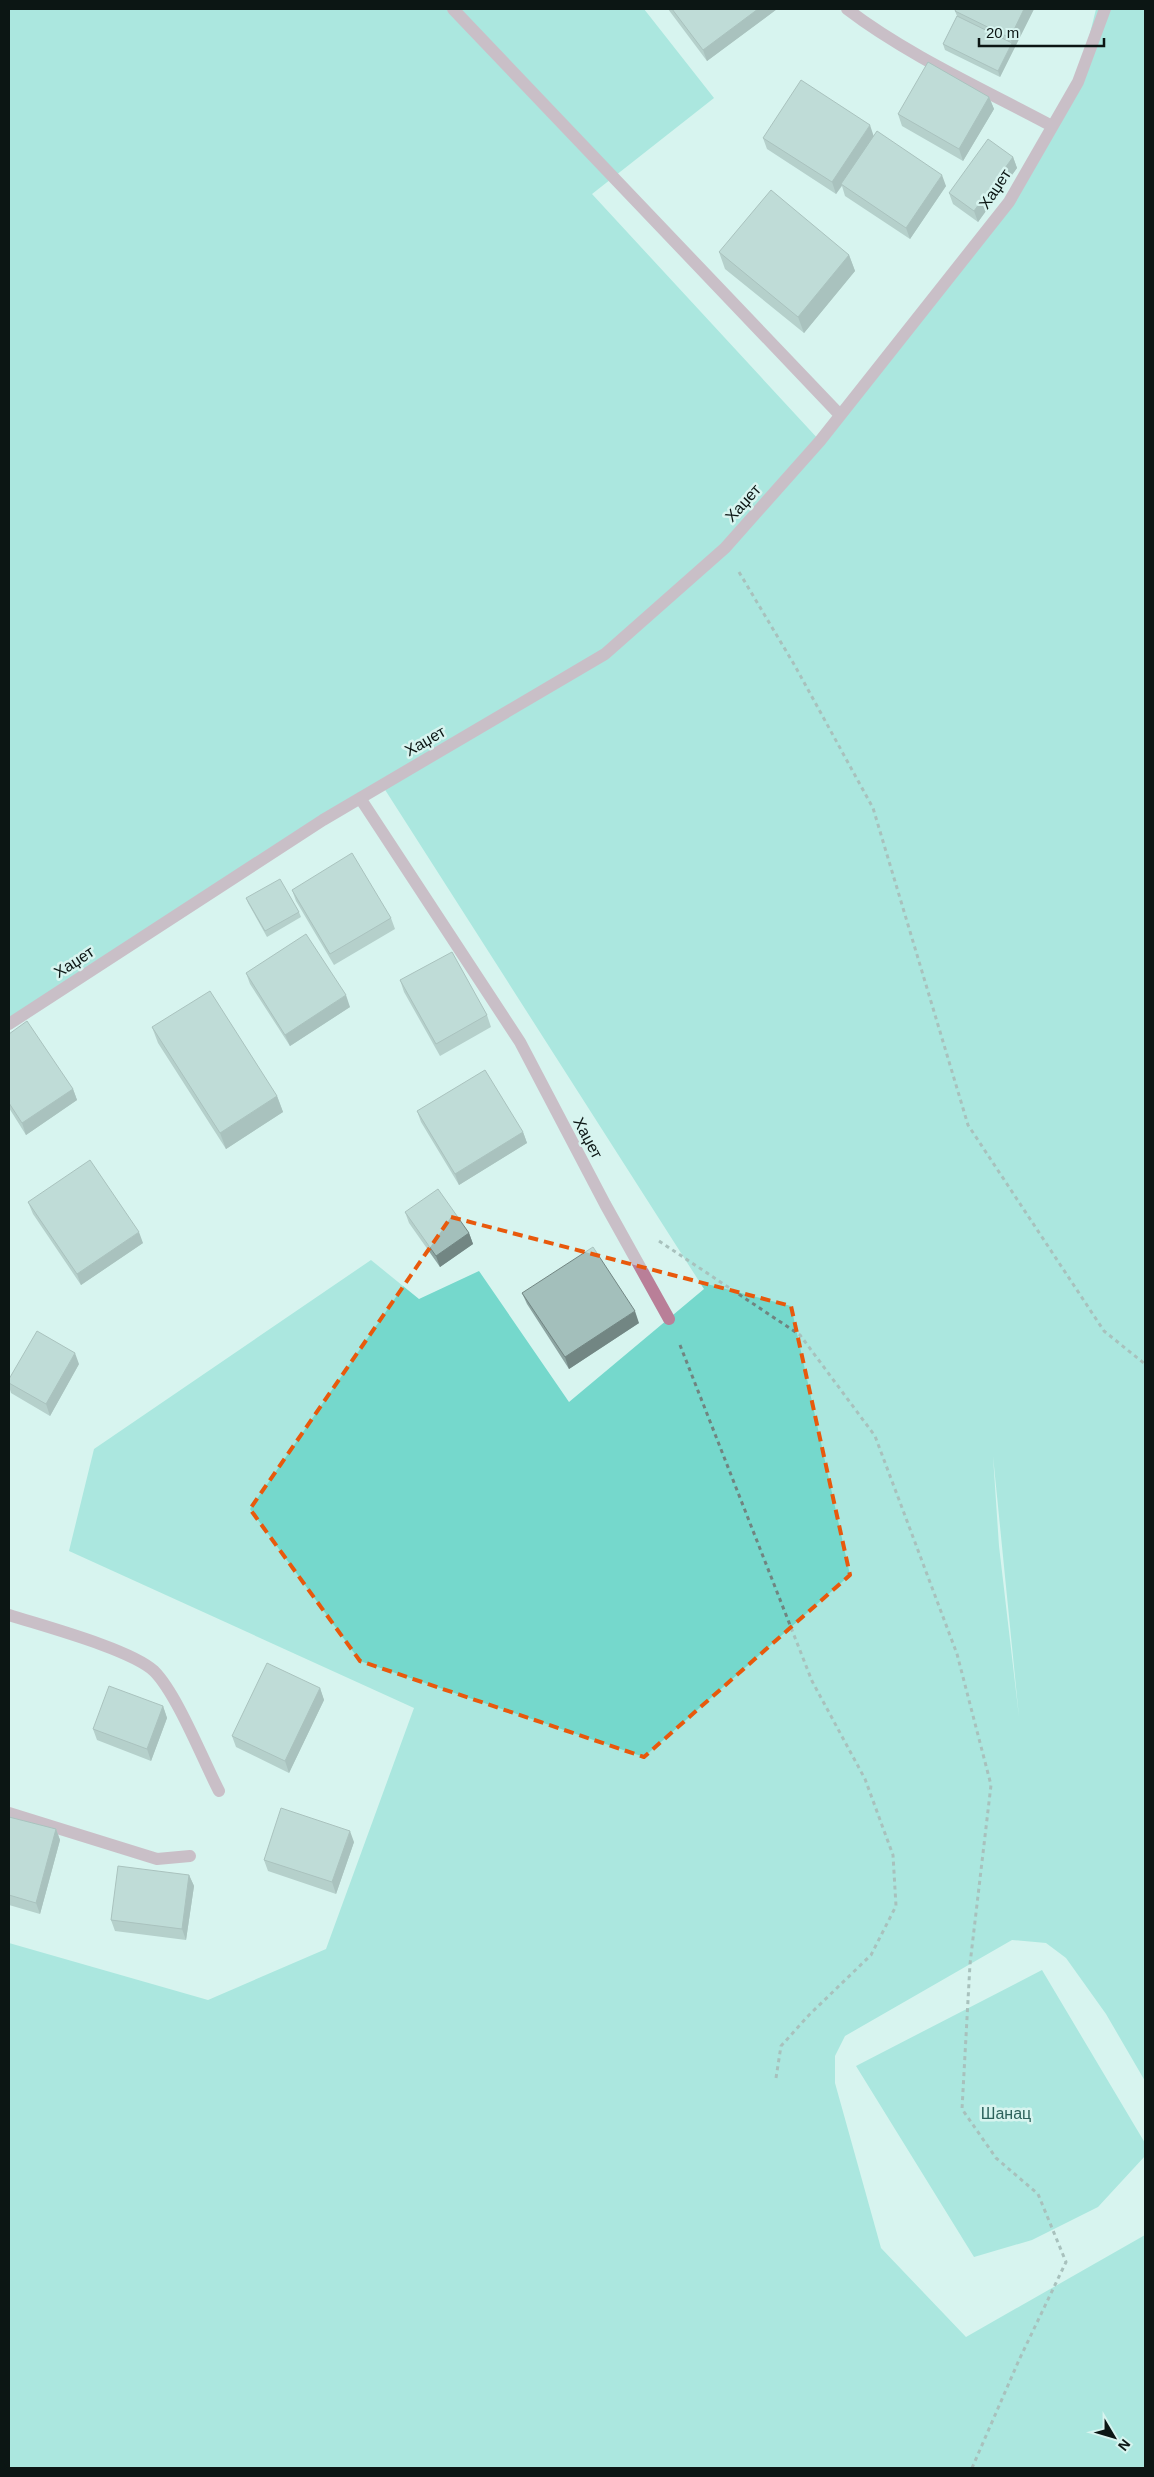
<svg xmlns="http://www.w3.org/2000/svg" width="1154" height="2477" viewBox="0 0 1154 2477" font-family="Arial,sans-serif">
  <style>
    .green { fill: #75d8cc; fill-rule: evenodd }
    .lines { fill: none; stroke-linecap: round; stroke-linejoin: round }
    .path { stroke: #708480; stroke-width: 3; stroke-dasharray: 4 4; stroke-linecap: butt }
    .minor { stroke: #b97f98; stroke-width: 12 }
    .wall { fill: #8ca4a1 }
    .shaded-wall { fill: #728683 }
    .building { fill: #a3bfbb; stroke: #728683 }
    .marked { fill: none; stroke: #e8590c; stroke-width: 4; stroke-dasharray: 10 6; stroke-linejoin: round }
    .labels { text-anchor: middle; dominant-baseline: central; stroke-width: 5; stroke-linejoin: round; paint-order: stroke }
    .street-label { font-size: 16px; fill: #0c1614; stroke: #d7f4ef }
    .park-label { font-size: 16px; fill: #2c625b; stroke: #d7f4ef }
  </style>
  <rect width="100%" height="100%" fill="#d7f4ef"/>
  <path class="green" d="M 9,9 L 644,9 L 714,98 L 592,194 L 820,441 L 1009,202 L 1078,82 L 1096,9 L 1145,9 L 1145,2081 L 1106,2014 L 1066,1958 L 1046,1943 L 1012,1940 L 845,2036 L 835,2056 L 835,2083 L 881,2248 L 966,2337 L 1145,2235 L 1145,2468 L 9,2468 L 9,1943 L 208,2000 L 326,1949 L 414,1708 L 69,1551 L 94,1449 L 371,1260 L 419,1299 L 479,1271 L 569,1402 L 704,1289 L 382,785 L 9,1024 ZM 993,1456 L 1019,1717 L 999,1546 Z
    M 1042,1970 L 1145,2143 L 1145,2156 L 1098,2207 L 1032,2240 L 974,2257 L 856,2066 Z"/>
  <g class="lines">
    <path class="path" d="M 739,572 L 795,666 L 873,808 L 968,1125 L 1104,1331 L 1145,1364
      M 659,1241 L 800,1335 L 875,1436 L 957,1654 L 991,1785 L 970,1964 L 962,2109 L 996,2158 L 1038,2194 L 1066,2262 L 1019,2360 L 972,2468
      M 680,1345 L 812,1681 L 865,1779 L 893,1855 L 896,1906 L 871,1955 L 809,2015 L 781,2046 L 776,2078"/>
    <path class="minor" d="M 453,9 L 840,415
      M 847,9 C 907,55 985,90 1052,126
      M 360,798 L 520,1042 L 605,1204 L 669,1319
      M 9,1024 L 323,820 L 605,654 L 725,548 L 820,441 L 1009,202 L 1078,82 L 1105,9
      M 9,1615 C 43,1626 130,1649 154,1671 C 177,1694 203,1760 219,1791
      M 9,1813 L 157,1859 L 190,1856"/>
  </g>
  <path class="wall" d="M 668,9 L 777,9 L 707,61 Z
    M 956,9 L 1034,9 L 1000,77 L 945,50 L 943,44 L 957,16 L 955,11 Z
    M 989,97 L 994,109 L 963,161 L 902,126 L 898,114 Z
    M 874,136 L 946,186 L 910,239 L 845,196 L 842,186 L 836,194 L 767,149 L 763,138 Z
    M 1013,157 L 1017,168 L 978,222 L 953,204 L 949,193 Z
    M 719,252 L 849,255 L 855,271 L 804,333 L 725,269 Z
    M 292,890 L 391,918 L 395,929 L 334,965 L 296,901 Z
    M 246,898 L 299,912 L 301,917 L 267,937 L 248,903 Z
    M 246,973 L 350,1007 L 290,1046 L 250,984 Z
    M 400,980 L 487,1015 L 491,1027 L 440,1056 L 404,992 Z
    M 152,1027 L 277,1096 L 283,1112 L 226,1149 L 158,1043 Z
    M 9,1034 L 73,1089 L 77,1100 L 26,1135 L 9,1108 Z
    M 417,1111 L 523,1132 L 527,1143 L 459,1185 L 421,1122 Z
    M 28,1202 L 143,1243 L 81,1285 L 33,1214 Z
    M 405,1212 L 469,1233 L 473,1244 L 440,1267 L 409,1223 Z
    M 522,1293 L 639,1323 L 569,1369 L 527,1304 Z
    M 79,1364 L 50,1416 L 11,1393 L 9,1386 L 9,1383 Z
    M 320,1688 L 324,1700 L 289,1773 L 236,1747 L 232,1736 Z
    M 163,1706 L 167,1718 L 151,1761 L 97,1740 L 93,1729 Z
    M 9,1817 L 56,1829 L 60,1840 L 40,1914 L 9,1905 Z
    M 354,1842 L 336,1894 L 268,1871 L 264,1860 Z
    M 189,1875 L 194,1886 L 186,1940 L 115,1931 L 111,1920 Z"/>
  <path class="shaded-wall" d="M 758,9 L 777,9 L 707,61 L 703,50 Z
    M 1024,9 L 1034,9 L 1000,77 L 998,71 L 1012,43 L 1010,38 Z
    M 989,97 L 994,109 L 963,161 L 959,149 Z
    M 870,125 L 874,137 L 836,194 L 832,182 Z
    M 1013,157 L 1017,168 L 978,222 L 974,211 Z
    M 942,175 L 946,186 L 910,239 L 906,228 Z
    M 849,255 L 855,271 L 804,333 L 798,317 Z
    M 346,995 L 350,1007 L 290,1046 L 285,1035 Z
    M 73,1089 L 77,1100 L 26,1135 L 22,1123 Z
    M 277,1096 L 283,1112 L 226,1149 L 220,1133 Z
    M 523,1132 L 527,1143 L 459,1185 L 455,1174 Z
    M 139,1232 L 143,1243 L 81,1285 L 77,1274 Z
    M 469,1233 L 473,1244 L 440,1267 L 436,1256 Z
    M 635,1311 L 639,1323 L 569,1369 L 565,1357 Z
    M 75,1353 L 79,1364 L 50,1416 L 46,1404 Z
    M 320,1688 L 324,1700 L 289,1773 L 285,1761 Z
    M 163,1706 L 167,1718 L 151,1761 L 147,1749 Z
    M 56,1829 L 60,1840 L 40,1914 L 36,1903 Z
    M 350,1831 L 354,1842 L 336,1894 L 332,1882 Z
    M 189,1875 L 194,1886 L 186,1940 L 182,1929 Z"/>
  <path class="building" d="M 672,9 L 758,9 L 703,50 Z
    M 956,9 L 1024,9 L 1010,38 L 955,11 Z
    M 957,16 L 1012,43 L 998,71 L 943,44 Z
    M 928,62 L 989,97 L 959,149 L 898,114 Z
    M 801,80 L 870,125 L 832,182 L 763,138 Z
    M 877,131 L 942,175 L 906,228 L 841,184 Z
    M 988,139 L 1013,157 L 974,211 L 949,193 Z
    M 771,190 L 849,255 L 798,317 L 719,252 Z
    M 352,853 L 391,918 L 330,954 L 292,890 Z
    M 280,879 L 299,912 L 265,931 L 246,898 Z
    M 306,934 L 346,995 L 285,1035 L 246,973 Z
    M 452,952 L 487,1015 L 436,1044 L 400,980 Z
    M 210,991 L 277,1096 L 220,1133 L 152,1027 Z
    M 27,1021 L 73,1089 L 22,1123 L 9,1103 L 9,1034 Z
    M 485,1070 L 523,1132 L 455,1174 L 417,1111 Z
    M 90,1160 L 139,1232 L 77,1274 L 28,1202 Z
    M 438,1189 L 469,1233 L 436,1256 L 405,1212 Z
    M 593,1247 L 635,1311 L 565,1357 L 522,1293 Z
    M 37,1331 L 75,1353 L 46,1404 L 9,1383 L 9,1379 Z
    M 267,1663 L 320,1688 L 285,1761 L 232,1736 Z
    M 109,1686 L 163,1706 L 147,1749 L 93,1729 Z
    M 281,1808 L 350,1831 L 332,1882 L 264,1860 Z
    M 9,1817 L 56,1829 L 36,1903 L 9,1895 Z
    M 118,1866 L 189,1875 L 182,1929 L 111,1920 Z"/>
  <path d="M0 0H1154V2477H0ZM 451,1217 L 791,1306 L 850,1575 L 644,1757 L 360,1661 L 250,1509 Z" fill="#d7f4ef" fill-opacity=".55" fill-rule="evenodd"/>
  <path class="marked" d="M 451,1217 L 791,1306 L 850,1575 L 644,1757 L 360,1661 L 250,1509 Z"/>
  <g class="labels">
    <g class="street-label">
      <text transform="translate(995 189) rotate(-56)">Хаџет</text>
      <text transform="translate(743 503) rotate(-48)">Хаџет</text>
      <text transform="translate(425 741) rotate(-30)">Хаџет</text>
      <text transform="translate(74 962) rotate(-33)">Хаџет</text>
      <text transform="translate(588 1138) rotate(62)">Хаџет</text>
    </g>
    <g class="park-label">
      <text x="1006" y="2113">Шанац</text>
    </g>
  </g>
  <rect width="1154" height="2477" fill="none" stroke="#0c1614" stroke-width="20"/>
  <g transform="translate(1114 2437) rotate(128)" stroke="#d7f4ef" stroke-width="4" paint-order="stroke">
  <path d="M0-4L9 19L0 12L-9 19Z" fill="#0c1614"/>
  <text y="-8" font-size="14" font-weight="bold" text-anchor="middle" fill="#0c1614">N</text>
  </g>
  <path d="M979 38v8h125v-8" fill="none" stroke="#0c1614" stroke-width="2.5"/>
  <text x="986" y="38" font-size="15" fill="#0c1614" stroke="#d7f4ef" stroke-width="4" paint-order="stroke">20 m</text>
</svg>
